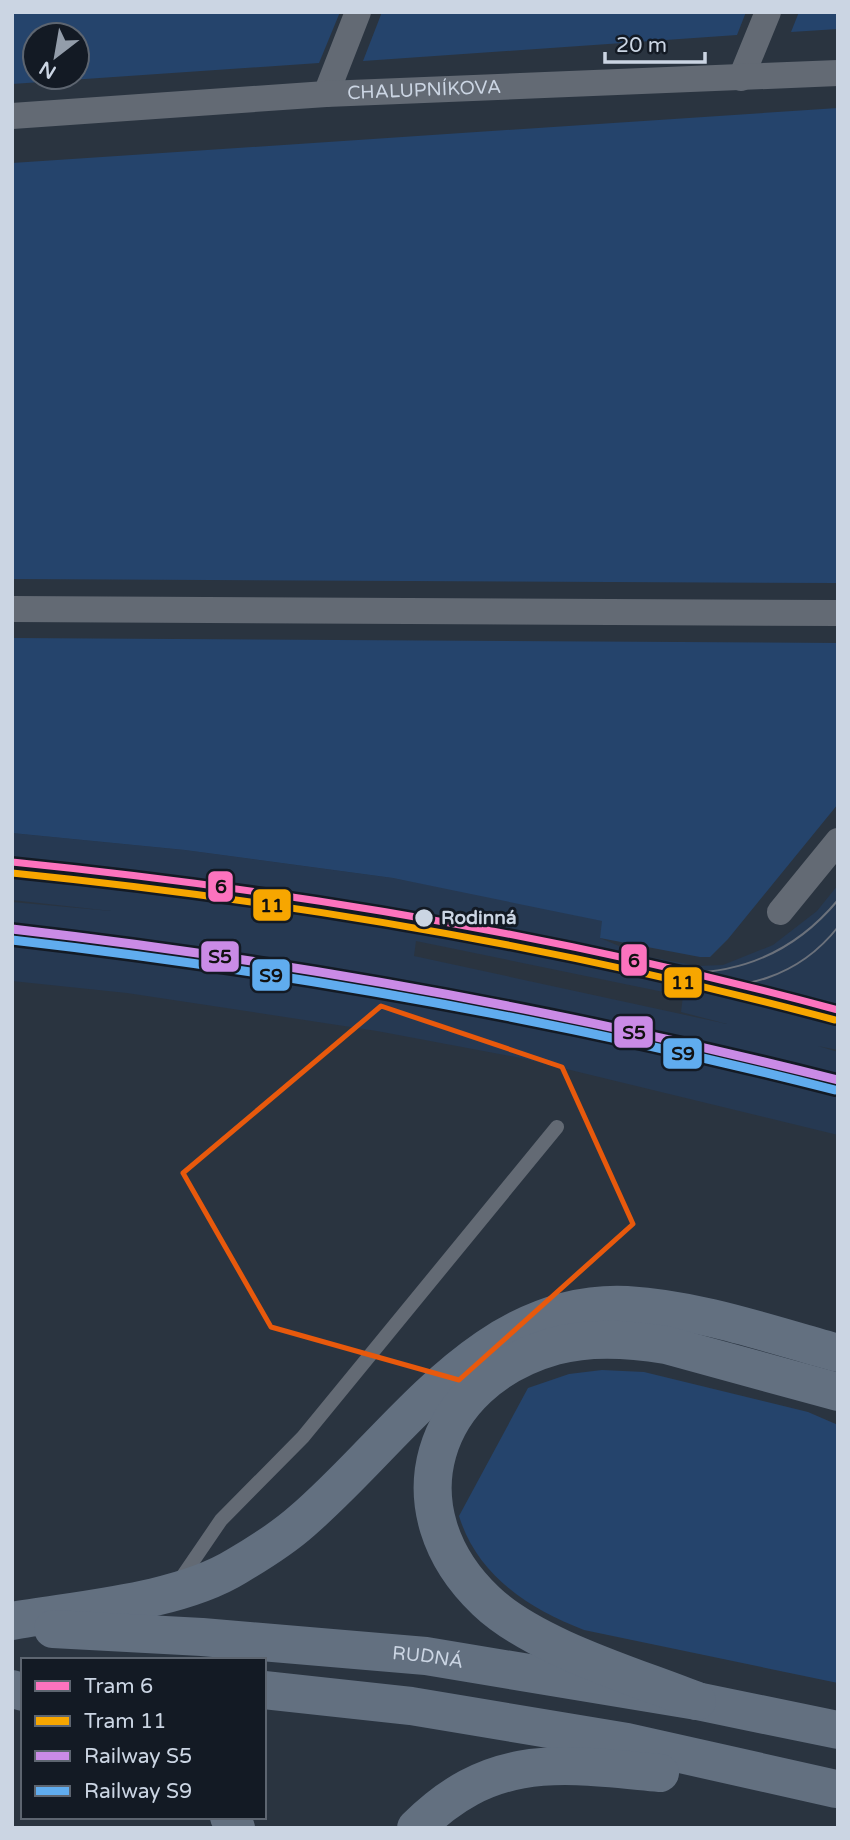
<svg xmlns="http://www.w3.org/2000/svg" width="850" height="1840" viewBox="0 0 850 1840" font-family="'Varela Round',sans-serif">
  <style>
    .built { fill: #263952; fill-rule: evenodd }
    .green { fill: #25446c; fill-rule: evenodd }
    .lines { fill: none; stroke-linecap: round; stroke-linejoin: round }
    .service { stroke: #636a74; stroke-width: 14 }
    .minor { stroke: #636a74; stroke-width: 26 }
    .trunk { stroke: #637080; stroke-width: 38 }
    .tram { stroke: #6b717b; stroke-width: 2 }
    .rail-1-casing { stroke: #131a24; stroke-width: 14 }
    .rail-2-casing { stroke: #131a24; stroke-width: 14 }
    .rail-1 { stroke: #ca8be6; stroke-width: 9 }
    .rail-2 { stroke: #60acee; stroke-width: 9 }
    .tram-1-casing { stroke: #131a24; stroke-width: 12 }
    .tram-2-casing { stroke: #131a24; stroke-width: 12 }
    .tram-1 { stroke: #fc73be; stroke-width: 7 }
    .tram-2 { stroke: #f7a600; stroke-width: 7 }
    .marked { fill: none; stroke: #e8590c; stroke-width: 5; stroke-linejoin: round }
    .stop-dot { fill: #cbd5e3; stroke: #131a24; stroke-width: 2.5 }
    .labels { text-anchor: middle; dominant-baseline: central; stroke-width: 6; stroke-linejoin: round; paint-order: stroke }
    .street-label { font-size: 19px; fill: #cbd5e3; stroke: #131a24 }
    .stop-label { font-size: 19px; font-weight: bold; fill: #cbd5e3; stroke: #131a24; text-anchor: start }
    .line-badge { stroke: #131a24; stroke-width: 2.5 }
    .pale-badge-label { font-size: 19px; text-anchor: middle; font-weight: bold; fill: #111 }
  </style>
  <rect width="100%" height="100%" fill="#2a3440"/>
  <path class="built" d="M 12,833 L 185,850 L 393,878 L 497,898 L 603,921 L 600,938 L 643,956 L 698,966 L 723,965 L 773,945 L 817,911 L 838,885 L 838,1050 L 818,1046 L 838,1052 L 838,1135 L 521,1058 L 377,1031 L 127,993 L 12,981 L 12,902 L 111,911 L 12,900 ZM 416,941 L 683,996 L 681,1012 L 727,1024 L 414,956 Z"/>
  <path class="green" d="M 12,12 L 340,12 L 319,63 L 12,84 ZM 77,35 L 77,77 L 35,77 L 35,35 Z
    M 382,12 L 746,12 L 737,35 L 363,61 Z
    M 799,12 L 838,12 L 838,29 L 791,32 Z
    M 838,108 L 838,583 L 12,579 L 12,163 Z
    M 12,638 L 838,643 L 838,804 L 728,939 L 710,957 L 700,957 L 600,938 L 602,921 L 393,878 L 185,850 L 12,833 Z
    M 602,1370 L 644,1372 L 808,1412 L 838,1425 L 838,1683 L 584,1630 C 529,1609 477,1575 459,1516 L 528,1388 L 569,1374 Z"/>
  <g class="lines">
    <path class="service" d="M 178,1583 L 221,1520 L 303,1437 L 557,1127"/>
    <g class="minor">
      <path d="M 741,78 L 768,12"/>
      <path d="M 326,94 L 358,12"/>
      <path id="s1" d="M 12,116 L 326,94 L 838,73"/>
      <path d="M 12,609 L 838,613"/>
      <path d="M 780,912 L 838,841"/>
    </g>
    <g class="trunk">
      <path d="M 12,1621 C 81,1609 179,1602 237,1566 C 259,1553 283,1538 302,1521 C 399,1438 483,1298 627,1305 C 698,1309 769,1334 838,1353"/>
      <path id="s2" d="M 53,1629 L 202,1637 L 426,1656 L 697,1701 L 838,1730"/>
      <path d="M 12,1689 L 23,1692"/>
      <path d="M 264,1690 L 411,1706 L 627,1742 L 836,1789"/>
      <path d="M 697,1701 C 634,1676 534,1647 486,1601 C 390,1510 430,1381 555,1346 C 591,1336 630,1339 666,1345 L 838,1392"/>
      <path d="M 229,1817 L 236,1828"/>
      <path d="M 416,1828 C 493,1751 561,1764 660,1773"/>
    </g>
    <path class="tram" d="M 687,973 C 748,972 799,947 838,900
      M 680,988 C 743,990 797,979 838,927"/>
    <defs>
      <path id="rail-1" d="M 12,929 C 291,961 565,1011 838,1080"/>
      <path id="rail-2" d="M 12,940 C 290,972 564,1021 835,1090"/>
    </defs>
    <use href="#rail-1" class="rail-1-casing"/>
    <use href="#rail-2" class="rail-2-casing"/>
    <use href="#rail-1" class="rail-1"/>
    <use href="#rail-2" class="rail-2"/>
    <defs>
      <path id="tram-1" d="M 12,862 C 290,890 568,937 838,1010"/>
      <path id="tram-2" d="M 12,873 C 290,901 566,948 835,1020"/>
    </defs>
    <use href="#tram-1" class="tram-1-casing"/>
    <use href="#tram-2" class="tram-2-casing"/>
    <use href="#tram-1" class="tram-1"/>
    <use href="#tram-2" class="tram-2"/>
  </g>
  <path class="marked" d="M 381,1006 L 562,1067 L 633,1224 L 459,1380 L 271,1327 L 183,1173 Z"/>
  <circle class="stop-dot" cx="424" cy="918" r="10"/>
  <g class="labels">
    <g class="street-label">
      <text stroke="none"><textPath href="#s1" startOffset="413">CHALUPNÍKOVA</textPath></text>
      <text stroke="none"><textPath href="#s2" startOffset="376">RUDNÁ</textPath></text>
    </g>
    <g class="stop-label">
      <text x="441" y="918">Rodinná</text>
    </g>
  </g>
  <g class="line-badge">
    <rect x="207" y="870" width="27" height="33" rx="7" fill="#fc73be"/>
    <rect x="252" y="888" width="40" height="34" rx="7" fill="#f7a600"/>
    <rect x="200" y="940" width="40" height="33" rx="7" fill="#ca8be6"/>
    <rect x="620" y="943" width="28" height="34" rx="7" fill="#fc73be"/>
    <rect x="251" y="958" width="40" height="34" rx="7" fill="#60acee"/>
    <rect x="663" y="966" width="40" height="33" rx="7" fill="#f7a600"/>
    <rect x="613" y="1015" width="41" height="34" rx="7" fill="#ca8be6"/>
    <rect x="662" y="1037" width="41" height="33" rx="7" fill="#60acee"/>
  </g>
  <g class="pale-badge-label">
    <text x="221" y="893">6</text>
    <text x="272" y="912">11</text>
    <text x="220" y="963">S5</text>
    <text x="634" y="967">6</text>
    <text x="271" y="982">S9</text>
    <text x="683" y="989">11</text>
    <text x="634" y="1039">S5</text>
    <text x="683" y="1060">S9</text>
  </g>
  <rect width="850" height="1840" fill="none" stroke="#cbd5e3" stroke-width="28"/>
  <rect x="21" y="1658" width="245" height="161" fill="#131a24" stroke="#5d6570" stroke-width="2"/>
  <rect x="35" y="1681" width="35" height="10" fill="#fc73be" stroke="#5d6570" stroke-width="2"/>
  <text x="84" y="1693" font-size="21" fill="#cbd5e3">Tram 6</text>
  <rect x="35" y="1716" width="35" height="10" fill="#f7a600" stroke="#5d6570" stroke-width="2"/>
  <text x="84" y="1728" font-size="21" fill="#cbd5e3">Tram 11</text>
  <rect x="35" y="1751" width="35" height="10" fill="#ca8be6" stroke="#5d6570" stroke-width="2"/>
  <text x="84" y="1763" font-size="21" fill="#cbd5e3">Railway S5</text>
  <rect x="35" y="1786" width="35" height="10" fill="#60acee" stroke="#5d6570" stroke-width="2"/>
  <text x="84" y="1798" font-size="21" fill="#cbd5e3">Railway S9</text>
  <g transform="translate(56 56) rotate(211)"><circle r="33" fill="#131a24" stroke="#5d6570" stroke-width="2"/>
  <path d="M0-5L12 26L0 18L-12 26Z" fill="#939daa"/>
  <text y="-10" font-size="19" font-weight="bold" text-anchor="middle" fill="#cbd5e3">N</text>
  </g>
  <path d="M605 52v10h100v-10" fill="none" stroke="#cbd5e3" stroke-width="3.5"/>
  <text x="616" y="52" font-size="21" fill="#cbd5e3" stroke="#131a24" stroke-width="5" paint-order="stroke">20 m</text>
</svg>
